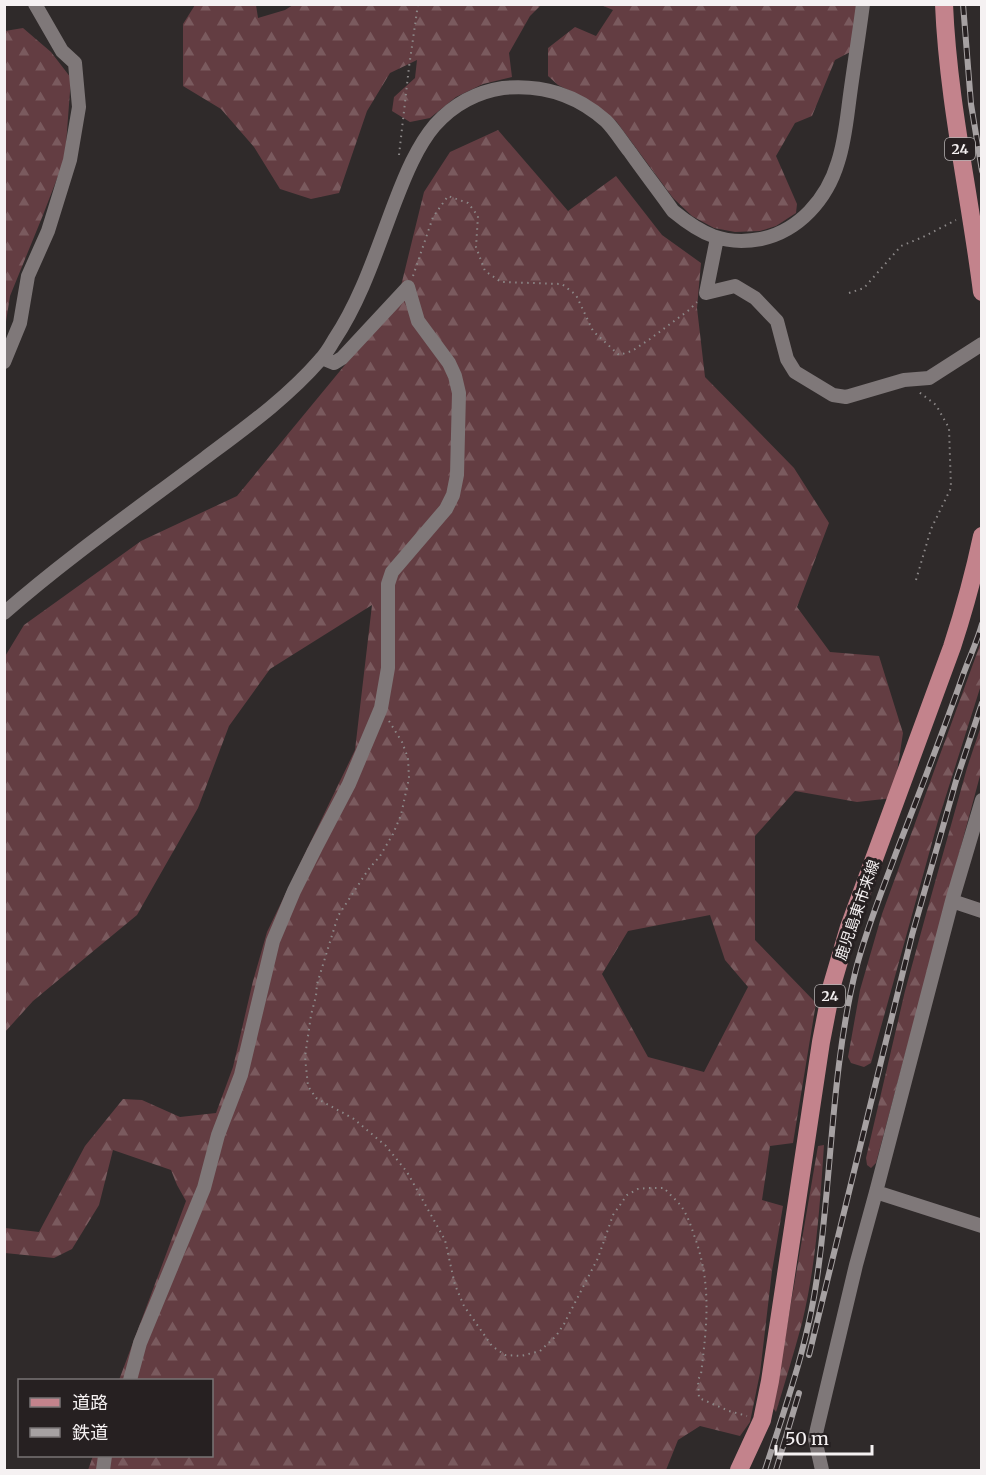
<svg xmlns="http://www.w3.org/2000/svg" width="986" height="1475" viewBox="0 0 986 1475" font-family="Merriweather,'Noto Sans JP',serif">
  <style>
    .forest { fill: url(#forest-firs); fill-rule: evenodd }
    .lines { fill: none; stroke-linecap: round; stroke-linejoin: round }
    .path { stroke: #8c8888; stroke-width: 2; stroke-dasharray: 1.5 4.5; stroke-linecap: butt }
    .minor { stroke: #7f7879; stroke-width: 14 }
    .major { stroke: #c3838c; stroke-width: 18 }
    .rail-casing { stroke: #a6a1a2; stroke-width: 6 }
    .rail { stroke: #262021; stroke-width: 4; stroke-dasharray: 11; stroke-linecap: butt }
    .labels { text-anchor: middle; dominant-baseline: central; stroke-width: 6; stroke-linejoin: round; paint-order: stroke }
    .shield { fill: #262021; stroke: #b7b2b3; stroke-width: 1.5 }
    .shield-label { font-size: 14px; font-weight: bold; fill: #f5f1f2 }
    .street-label { font-size: 15px; fill: #f5f1f2; stroke: #262021 }
  </style>
  <defs>
    <pattern id="forest-firs" width="22" height="20" patternUnits="userSpaceOnUse" patternTransform="scale(1.5)"><rect width="22" height="20" fill="#633d42"/><path d="M5 1l3.5 6h-7zM16 11l3.5 6h-7z" fill="#7a5a5e"/></pattern>
  </defs>
  <rect width="100%" height="100%" fill="#2f2a2a"/>
  <path class="forest" d="M 195,5 L 256,5 L 258,18 L 285,10 L 293,5 L 541,5 L 530,16 L 509,53 L 512,77 L 483,84 L 456,97 L 430,118 L 410,122 L 392,111 L 394,97 L 415,78 L 417,60 L 390,73 L 367,111 L 339,193 L 311,199 L 280,189 L 254,147 L 221,109 L 183,86 L 183,24 Z
    M 601,5 L 857,5 L 854,50 L 835,60 L 812,116 L 795,123 L 776,156 L 797,204 L 796,213 L 776,226 L 760,231 L 735,232 L 714,228 L 692,216 L 673,198 L 616,121 L 588,100 L 558,85 L 548,76 L 548,48 L 575,27 L 596,36 L 613,10 Z
    M 23,28 L 51,52 L 71,78 L 65,158 L 43,215 L 10,296 L 5,328 L 5,31 Z
    M 498,130 L 568,211 L 616,176 L 662,235 L 701,263 L 697,308 L 705,377 L 794,468 L 829,523 L 797,607 L 830,652 L 879,656 L 903,733 L 893,798 L 857,802 L 795,791 L 755,836 L 755,940 L 816,1003 L 793,1143 L 770,1146 L 762,1200 L 783,1206 L 772,1271 L 760,1373 L 750,1422 L 740,1436 L 700,1426 L 678,1440 L 666,1470 L 88,1470 L 93,1456 L 212,1456 L 212,1380 L 119,1380 L 186,1201 L 177,1185 L 171,1170 L 113,1150 L 99,1205 L 72,1249 L 54,1258 L 5,1253 L 5,1228 L 39,1232 L 85,1146 L 123,1099 L 142,1100 L 180,1117 L 216,1113 L 233,1067 L 253,981 L 267,932 L 355,750 L 372,605 L 270,669 L 229,726 L 198,808 L 137,915 L 33,1001 L 5,1032 L 4,658 L 24,625 L 141,541 L 237,496 L 349,360 L 400,290 L 424,192 L 450,152 ZM 710,915 L 725,960 L 748,987 L 704,1072 L 648,1057 L 602,974 L 628,931 Z
    M 981,642 L 981,685 L 938,821 L 871,1063 L 864,1067 L 851,1063 L 848,1057 L 860,990 L 882,914 Z
    M 981,726 L 981,772 L 876,1163 L 871,1168 L 867,1165 L 866,1158 L 905,991 L 925,918 L 967,768 Z
    M 824,1145 C 820,1205 816,1265 802,1323 C 794,1353 785,1382 776,1412 L 773,1408 L 818,1146 Z"/>
  <g class="lines">
    <path class="path" d="M 399,155 L 409,67 L 418,4
      M 413,276 L 433,217 L 448,196 L 468,203 L 478,216 L 476,247 L 485,271 L 501,282 L 562,284 L 576,295 L 593,331 L 619,355 L 632,351 L 650,339 L 689,310 L 697,302
      M 849,293 L 864,288 L 901,246 L 923,237 L 956,220
      M 916,580 L 931,529 L 951,488 L 949,428 L 936,405 L 919,392
      M 389,721 L 402,742 L 408,758 L 409,778 L 401,815 L 393,834 L 380,856 L 368,870 L 338,916 L 317,984 L 316,996 L 311,1015 L 305,1057 L 308,1086 L 316,1098 L 354,1119 L 386,1146 L 407,1172 L 445,1240 L 455,1285 L 464,1306 L 492,1346 L 505,1355 L 521,1356 L 540,1351 L 556,1336 L 564,1324 L 598,1258 L 613,1215 L 627,1195 L 638,1189 L 648,1188 L 664,1188 C 670,1195 678,1201 683,1209 C 688,1217 691,1226 694,1235 C 712,1284 707,1324 701,1374 L 698,1380 L 699,1398 L 729,1411 L 747,1416"/>
    <path class="minor" d="M 717,238 L 706,293 L 735,286 L 755,298 L 777,321 L 787,359 L 795,372 L 833,395 L 846,397 L 904,380 L 929,378 L 982,344
      M 4,362 L 20,323 L 28,276 L 48,231 L 70,160 L 79,107 L 75,63 L 62,51 L 35,4
      M 4,613 C 68,557 137,509 205,458 C 245,428 287,398 320,360 C 326,354 330,347 334,340 C 362,298 377,249 395,202 C 405,176 417,146 435,125 C 453,105 476,92 503,88 C 541,84 577,95 606,121 C 615,130 622,142 630,152 C 644,172 659,191 673,211 C 701,234 724,246 761,239 C 799,231 827,199 838,162 C 845,141 847,117 850,95 C 854,65 859,35 863,4
      M 952,901 L 982,911
      M 876,1192 L 982,1226
      M 130,1380 L 140,1343 L 204,1188 L 218,1135 L 241,1075 L 273,941 L 294,891 L 316,847 L 349,784 L 381,708 L 388,668 L 388,584 L 392,572 L 446,509 L 453,495 L 457,475 L 459,393 L 455,376 L 449,363 L 418,321 L 408,287 L 342,358 L 334,363 L 322,358
      M 103,1470 L 105,1456
      M 822,1470 L 815,1439 L 817,1429 L 856,1265 L 876,1192 L 952,901 L 982,800"/>
    <path class="major" d="M 944,4 C 948,101 970,196 982,292
      M 739,1470 L 762,1420 L 770,1381 L 821,1042 L 832,985 L 849,927 L 952,647 C 964,610 974,574 982,536"/>
    <defs>
      <path id="rail" d="M 963,4 L 971,104 L 982,171
        M 809,1355 L 912,935 L 956,781 L 982,703
        M 765,1470 C 785,1408 808,1344 817,1278 C 832,1176 831,1070 856,969 C 866,930 882,891 896,853 C 919,794 942,735 963,675 C 969,658 977,642 982,624
        M 776,1470 L 799,1393"/>
    </defs>
    <use href="#rail" class="rail-casing"/>
    <use href="#rail" class="rail"/>
  </g>
  <g class="labels">
    <g class="shield">
      <rect x="945" y="138" width="30" height="22" rx="4.5"/>
      <rect x="815" y="985" width="30" height="22" rx="4.5"/>
    </g>
    <g class="shield-label">
      <text x="960" y="149">24</text>
      <text x="830" y="996">24</text>
    </g>
    <g class="street-label">
      <text transform="translate(857 910) rotate(-71)">鹿児島東市来線</text>
    </g>
  </g>
  <rect width="986" height="1475" fill="none" stroke="#f5f1f2" stroke-width="12"/>
  <rect x="18" y="1379" width="195" height="78" fill="#262021" stroke="#797475" stroke-width="1.5"/>
  <rect x="30" y="1398" width="30" height="9" fill="#c3838c" stroke="#797475" stroke-width="1.5"/>
  <text x="72" y="1409" font-size="18" fill="#f5f1f2">道路</text>
  <rect x="30" y="1428" width="30" height="9" fill="#a6a1a2" stroke="#797475" stroke-width="1.5"/>
  <text x="72" y="1439" font-size="18" fill="#f5f1f2">鉄道</text>
  <path d="M776 1445v9h96v-9" fill="none" stroke="#f5f1f2" stroke-width="3"/>
  <text x="785" y="1445" font-size="18" fill="#f5f1f2" stroke="#262021" stroke-width="4.5" paint-order="stroke">50 m</text>
</svg>
